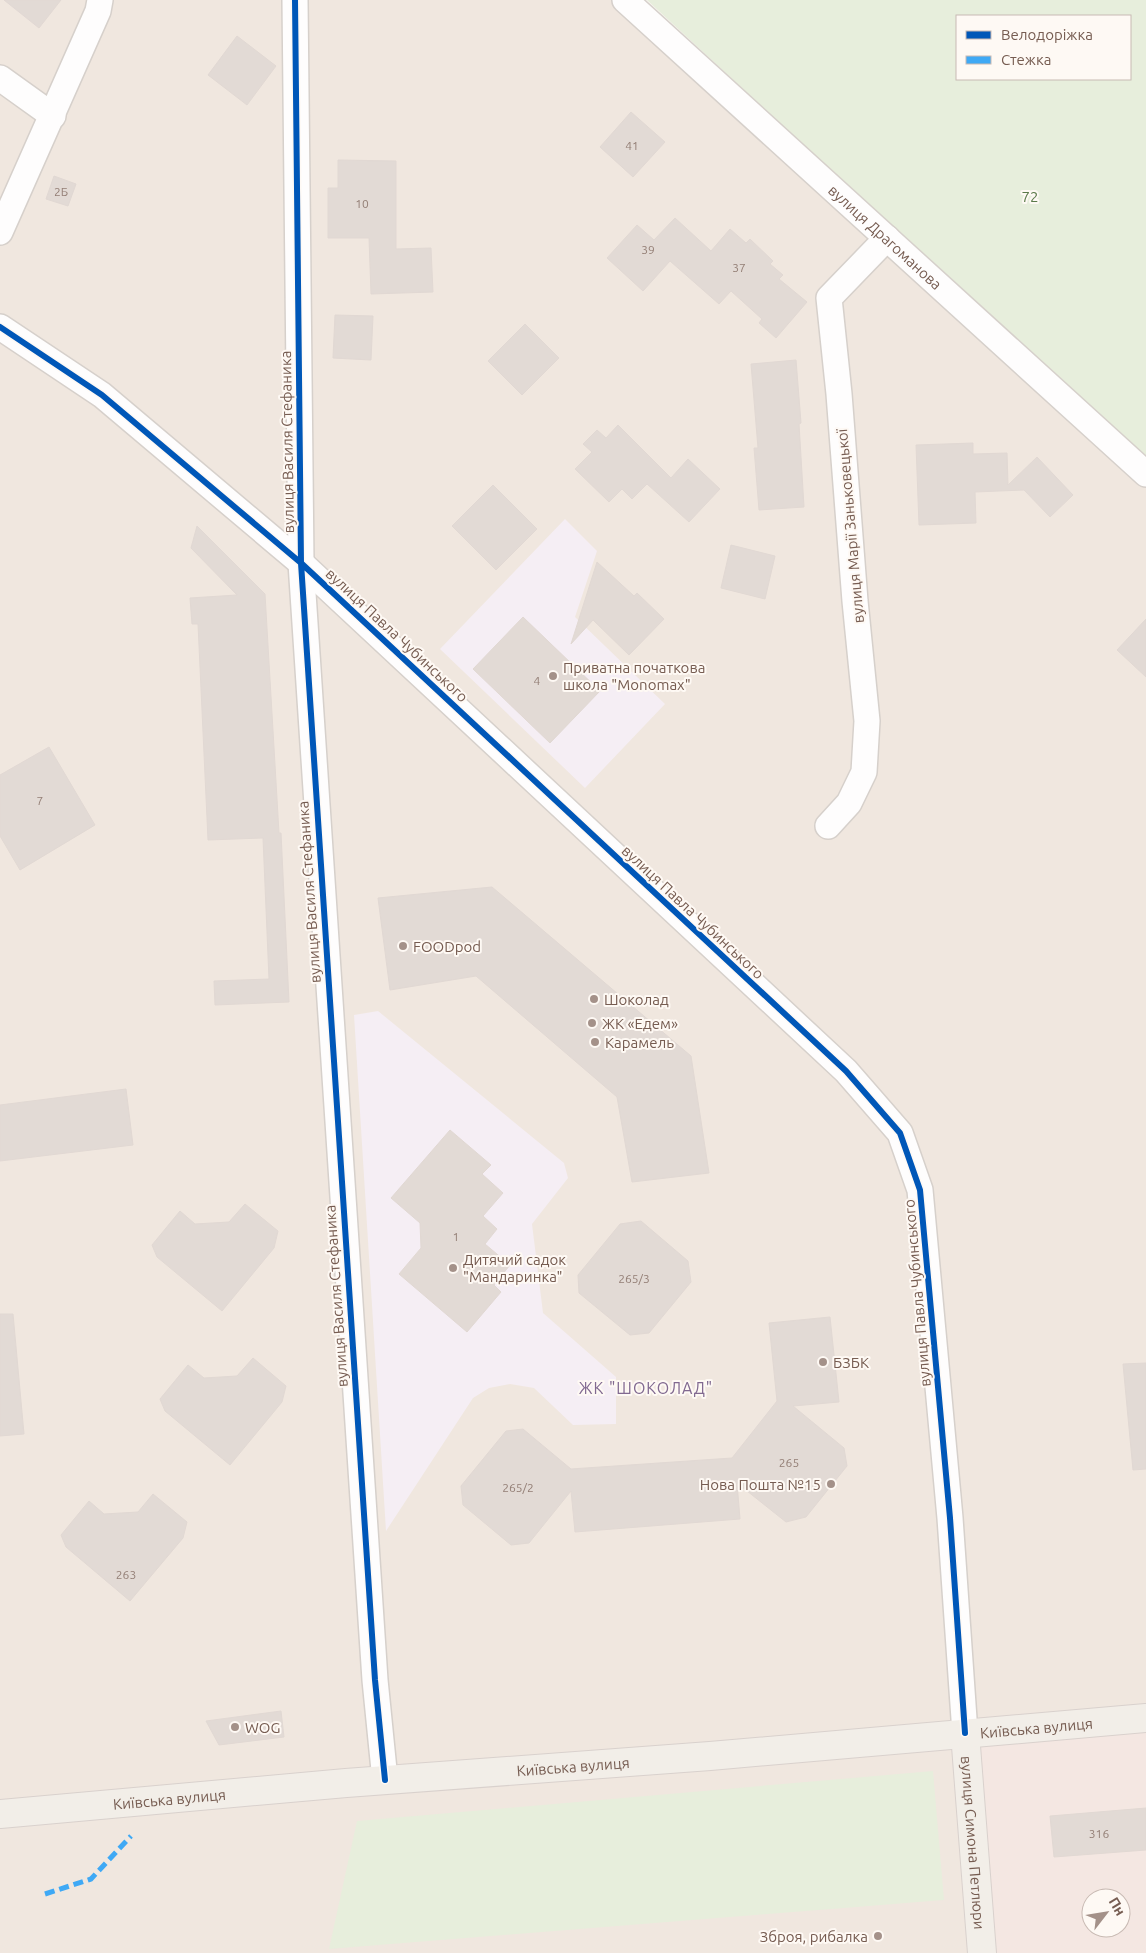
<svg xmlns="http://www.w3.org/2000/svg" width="1146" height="1953" viewBox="0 0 1146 1953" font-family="Ubuntu,sans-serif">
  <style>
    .residential { fill: #f0e7df }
    .commercial { fill: #f4e7e2; fill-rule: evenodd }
    .education { fill: #f5eef4 }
    .green { fill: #e7eedc; fill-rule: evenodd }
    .building { fill: #e2dad5; stroke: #e1d8d3 }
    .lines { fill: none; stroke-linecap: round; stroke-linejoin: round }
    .minor-casing { stroke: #d6d0cb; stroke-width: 28 }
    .major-casing { stroke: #d9d1cd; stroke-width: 30 }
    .minor { stroke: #fefdfd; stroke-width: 25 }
    .major { stroke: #f2eee8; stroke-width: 28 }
    .quiet { stroke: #3fa9f5; stroke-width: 5; stroke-dasharray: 10 5; stroke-linecap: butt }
    .cycleway-casing { stroke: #fef9f4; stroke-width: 9 }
    .cycleway { stroke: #0057b8; stroke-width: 6 }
    .poi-dot { fill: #a49189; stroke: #fef9f4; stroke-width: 2 }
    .labels { text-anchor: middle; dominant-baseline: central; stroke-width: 4; stroke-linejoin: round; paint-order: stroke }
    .number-label { font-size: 12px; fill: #937e75 }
    .park-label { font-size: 15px; fill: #5b7a4a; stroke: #fef9f4 }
    .street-label { font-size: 15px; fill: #765c51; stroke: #fef9f4 }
    .poi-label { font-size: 15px; fill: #765c51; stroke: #fef9f4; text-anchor: start }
    .neighbourhood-label { font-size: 16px; letter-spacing: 1px; fill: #816990; stroke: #fef9f4 }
  </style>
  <rect width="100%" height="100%" fill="#f8f4f0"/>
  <path class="residential" d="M 0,0 L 625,0 L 1146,474 L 1146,1718 L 982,1953 L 0,1953 Z"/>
  <path class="commercial" d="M 1146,1718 L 1146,1953 L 982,1953 L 965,1733 ZM 1091,1898 L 1121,1898 L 1121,1928 L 1091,1928 Z"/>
  <path class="education" d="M 565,519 L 597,551 L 575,617 L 665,704 L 585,788 L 440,649 Z
    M 378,1011 L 564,1163 L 568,1178 L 532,1224 L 543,1313 L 616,1377 L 616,1424 L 573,1425 L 534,1388 L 510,1384 L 489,1388 L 473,1398 L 386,1531 L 354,1015 Z"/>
  <path class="green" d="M 647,0 L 1146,0 L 1146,463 ZM 957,16 L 1130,16 L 1130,79 L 957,79 Z
    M 933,1771 L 944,1900 L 329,1949 L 357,1821 Z"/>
  <path class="building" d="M 4,0 L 61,0 L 39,28 Z
    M 237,36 L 276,66 L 247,105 L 208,75 Z
    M 631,112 L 665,142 L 633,177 L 600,147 Z
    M 338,160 L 396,161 L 396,249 L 431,248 L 433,292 L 371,294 L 369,238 L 328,238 L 328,188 L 338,188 Z
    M 54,176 L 76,184 L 68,206 L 46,199 Z
    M 675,218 L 711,251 L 730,229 L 746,243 L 750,239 L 773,261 L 770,264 L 783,275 L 779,279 L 807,302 L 776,338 L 759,323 L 762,319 L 731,291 L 719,304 L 670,261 L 643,291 L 607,258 L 637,225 L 654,240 Z
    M 335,315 L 373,316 L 371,360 L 333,358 Z
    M 525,324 L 559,358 L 522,395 L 488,361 Z
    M 796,360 L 801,423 L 799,424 L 804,507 L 759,510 L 754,448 L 758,448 L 751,364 Z
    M 618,425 L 671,478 L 688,459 L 720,489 L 689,522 L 647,484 L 632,499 L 622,489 L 609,502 L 575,469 L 592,452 L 583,444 L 597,430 L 606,438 Z
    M 973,443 L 973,454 L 1007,453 L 1008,485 L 1037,457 L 1073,495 L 1050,517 L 1024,490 L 975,492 L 976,523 L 919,525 L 916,445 Z
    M 493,485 L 537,529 L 496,570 L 452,526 Z
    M 197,526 L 265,594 L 279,833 L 281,833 L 289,1002 L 215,1005 L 214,981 L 269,979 L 263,838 L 208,840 L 198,624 L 192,624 L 190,598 L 237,595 L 191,548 Z
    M 731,545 L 775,556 L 765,599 L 721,588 Z
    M 597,562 L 634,596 L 637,593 L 664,619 L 629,655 L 593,620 L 571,644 Z
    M 523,617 L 600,691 L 550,743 L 473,669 Z
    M 1146,619 L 1146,677 L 1117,650 Z
    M 49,747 L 95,825 L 20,870 L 0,836 L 0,775 Z
    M 492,887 L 691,1056 L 709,1173 L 632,1182 L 617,1097 L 476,976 L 390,990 L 378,898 Z
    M 126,1089 L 133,1145 L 0,1161 L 0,1105 Z
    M 450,1130 L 491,1165 L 482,1174 L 503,1193 L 483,1216 L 497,1229 L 485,1244 L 510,1265 L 494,1285 L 501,1292 L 467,1332 L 399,1274 L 421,1248 L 420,1223 L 391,1198 Z
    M 245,1204 L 278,1231 L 274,1248 L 222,1311 L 157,1257 L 152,1245 L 180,1211 L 195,1224 L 229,1222 Z
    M 641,1221 L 688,1261 L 691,1282 L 649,1333 L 630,1335 L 579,1293 L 578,1275 L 620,1224 Z
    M 0,1314 L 13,1314 L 24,1434 L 0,1436 Z
    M 830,1317 L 839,1402 L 793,1406 L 844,1448 L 847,1466 L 806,1517 L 786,1522 L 737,1483 L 740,1519 L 575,1532 L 571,1491 L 529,1543 L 511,1545 L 463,1505 L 461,1486 L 506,1431 L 523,1429 L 571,1469 L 732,1458 L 777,1401 L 769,1323 Z
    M 253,1358 L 286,1386 L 282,1402 L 230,1465 L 165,1411 L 160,1399 L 188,1365 L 204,1378 L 237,1376 Z
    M 1146,1363 L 1146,1469 L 1133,1470 L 1123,1364 Z
    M 153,1494 L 187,1522 L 183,1538 L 130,1601 L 66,1547 L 61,1535 L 89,1501 L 104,1514 L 138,1512 Z
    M 281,1711 L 284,1737 L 219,1745 L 206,1721 Z
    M 1146,1808 L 1146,1850 L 1054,1857 L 1050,1816 Z"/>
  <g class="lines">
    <defs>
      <g id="minor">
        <path d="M 295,0 L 301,563 L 375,1680 L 385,1780"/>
        <path id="s1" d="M 625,0 L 1146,474"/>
        <path d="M 0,78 L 53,116"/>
        <path d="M 0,232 L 98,11 L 100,0"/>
        <path d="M 0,327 L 102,395 L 301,563 L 846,1071 L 900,1133 L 920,1190 L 950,1518 L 965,1733"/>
        <path d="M 828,826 L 849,803 L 864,772 L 867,721 L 855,601 L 839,394 L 829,298 L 887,238"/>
      </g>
      <g id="major">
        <path id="s2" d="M 965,1733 L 982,1953"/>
        <path id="s3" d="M 0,1814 L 346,1783 L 710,1756 L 1146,1718"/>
      </g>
    </defs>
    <use href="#minor" class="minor-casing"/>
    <use href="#major" class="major-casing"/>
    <use href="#minor" class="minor"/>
    <use href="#major" class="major"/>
    <path class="quiet" d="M 45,1894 L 91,1879 L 131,1836"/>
    <defs>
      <path id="cycleway" d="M 295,0 L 301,563 L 375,1680 L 385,1780
        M 0,327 L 102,395 L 301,563 L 846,1071 L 900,1133 L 920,1190 L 950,1518 L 965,1733"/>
    </defs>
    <use href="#cycleway" class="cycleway-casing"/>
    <use href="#cycleway" class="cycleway"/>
  </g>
  <g class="poi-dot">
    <circle cx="553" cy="676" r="5"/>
    <circle cx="403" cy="946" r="5"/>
    <circle cx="594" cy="999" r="5"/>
    <circle cx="592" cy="1023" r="5"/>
    <circle cx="595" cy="1042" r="5"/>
    <circle cx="453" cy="1268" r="5"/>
    <circle cx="823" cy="1362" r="5"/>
    <circle cx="831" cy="1484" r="5"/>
    <circle cx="235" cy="1727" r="5"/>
    <circle cx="878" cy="1936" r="5"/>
  </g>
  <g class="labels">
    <g class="number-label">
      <text x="632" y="145">41</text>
      <text x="61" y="191">2Б</text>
      <text x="362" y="203">10</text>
      <text x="648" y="249">39</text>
      <text x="739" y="267">37</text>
      <text x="537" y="680">4</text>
      <text x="40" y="800">7</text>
      <text x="456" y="1236">1</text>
      <text x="634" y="1278">265/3</text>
      <text x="789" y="1462">265</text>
      <text x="518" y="1487">265/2</text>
      <text x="126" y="1574">263</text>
      <text x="1099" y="1833">316</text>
    </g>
    <g class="park-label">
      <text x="1030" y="196">72</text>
    </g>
    <g class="street-label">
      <text stroke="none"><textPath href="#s1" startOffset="352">вулиця Драгоманова</textPath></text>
      <text transform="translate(287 442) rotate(-91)">вулиця Василя Стефаника</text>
      <text transform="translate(850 526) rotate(-95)">вулиця Марії Заньковецької</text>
      <text transform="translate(397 635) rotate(43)">вулиця Павла Чубинського</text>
      <text transform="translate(309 892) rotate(-94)">вулиця Василя Стефаника</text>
      <text transform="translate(693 912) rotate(43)">вулиця Павла Чубинського</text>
      <text transform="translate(917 1293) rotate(-95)">вулиця Павла Чубинського</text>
      <text transform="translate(336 1296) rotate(-94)">вулиця Василя Стефаника</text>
      <text stroke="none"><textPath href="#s3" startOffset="1040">Київська вулиця</textPath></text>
      <text stroke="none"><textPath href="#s3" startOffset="575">Київська вулиця</textPath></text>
      <text stroke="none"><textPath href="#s3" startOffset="170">Київська вулиця</textPath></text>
      <text stroke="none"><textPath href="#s2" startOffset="110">вулиця Симона Петлюри</textPath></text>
    </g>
    <g class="poi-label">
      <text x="563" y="667">Приватна початкова<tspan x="563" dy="17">школа "Monomax"</tspan></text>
      <text x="413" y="946">FOODpod</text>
      <text x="604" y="999">Шоколад</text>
      <text x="602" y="1023">ЖК «Едем»</text>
      <text x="605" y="1042">Карамель</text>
      <text x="463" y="1259">Дитячий садок<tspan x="463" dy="17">"Мандаринка"</tspan></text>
      <text x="833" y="1362">БЗБК</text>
      <text x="821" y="1484" text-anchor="end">Нова Пошта №15</text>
      <text x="245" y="1727">WOG</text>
      <text x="868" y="1936" text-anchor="end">Зброя, рибалка</text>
    </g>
    <g class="neighbourhood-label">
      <text x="646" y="1388">ЖК "ШОКОЛАД"</text>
    </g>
  </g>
  <rect x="956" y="15" width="175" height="65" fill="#fef9f4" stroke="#c8bab3"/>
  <rect x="966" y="31" width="25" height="8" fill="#0057b8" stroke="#c8bab3"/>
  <text x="1001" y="40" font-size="15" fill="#765c51">Велодоріжка</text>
  <rect x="966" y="56" width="25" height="8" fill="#3fa9f5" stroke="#c8bab3"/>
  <text x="1001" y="65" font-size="15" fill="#765c51">Стежка</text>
  <g transform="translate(1106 1913) rotate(59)"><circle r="24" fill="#fef9f4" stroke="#c8bab3"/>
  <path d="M0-4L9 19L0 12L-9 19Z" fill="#a49189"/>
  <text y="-8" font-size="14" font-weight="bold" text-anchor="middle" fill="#765c51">Пн</text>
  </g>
</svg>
